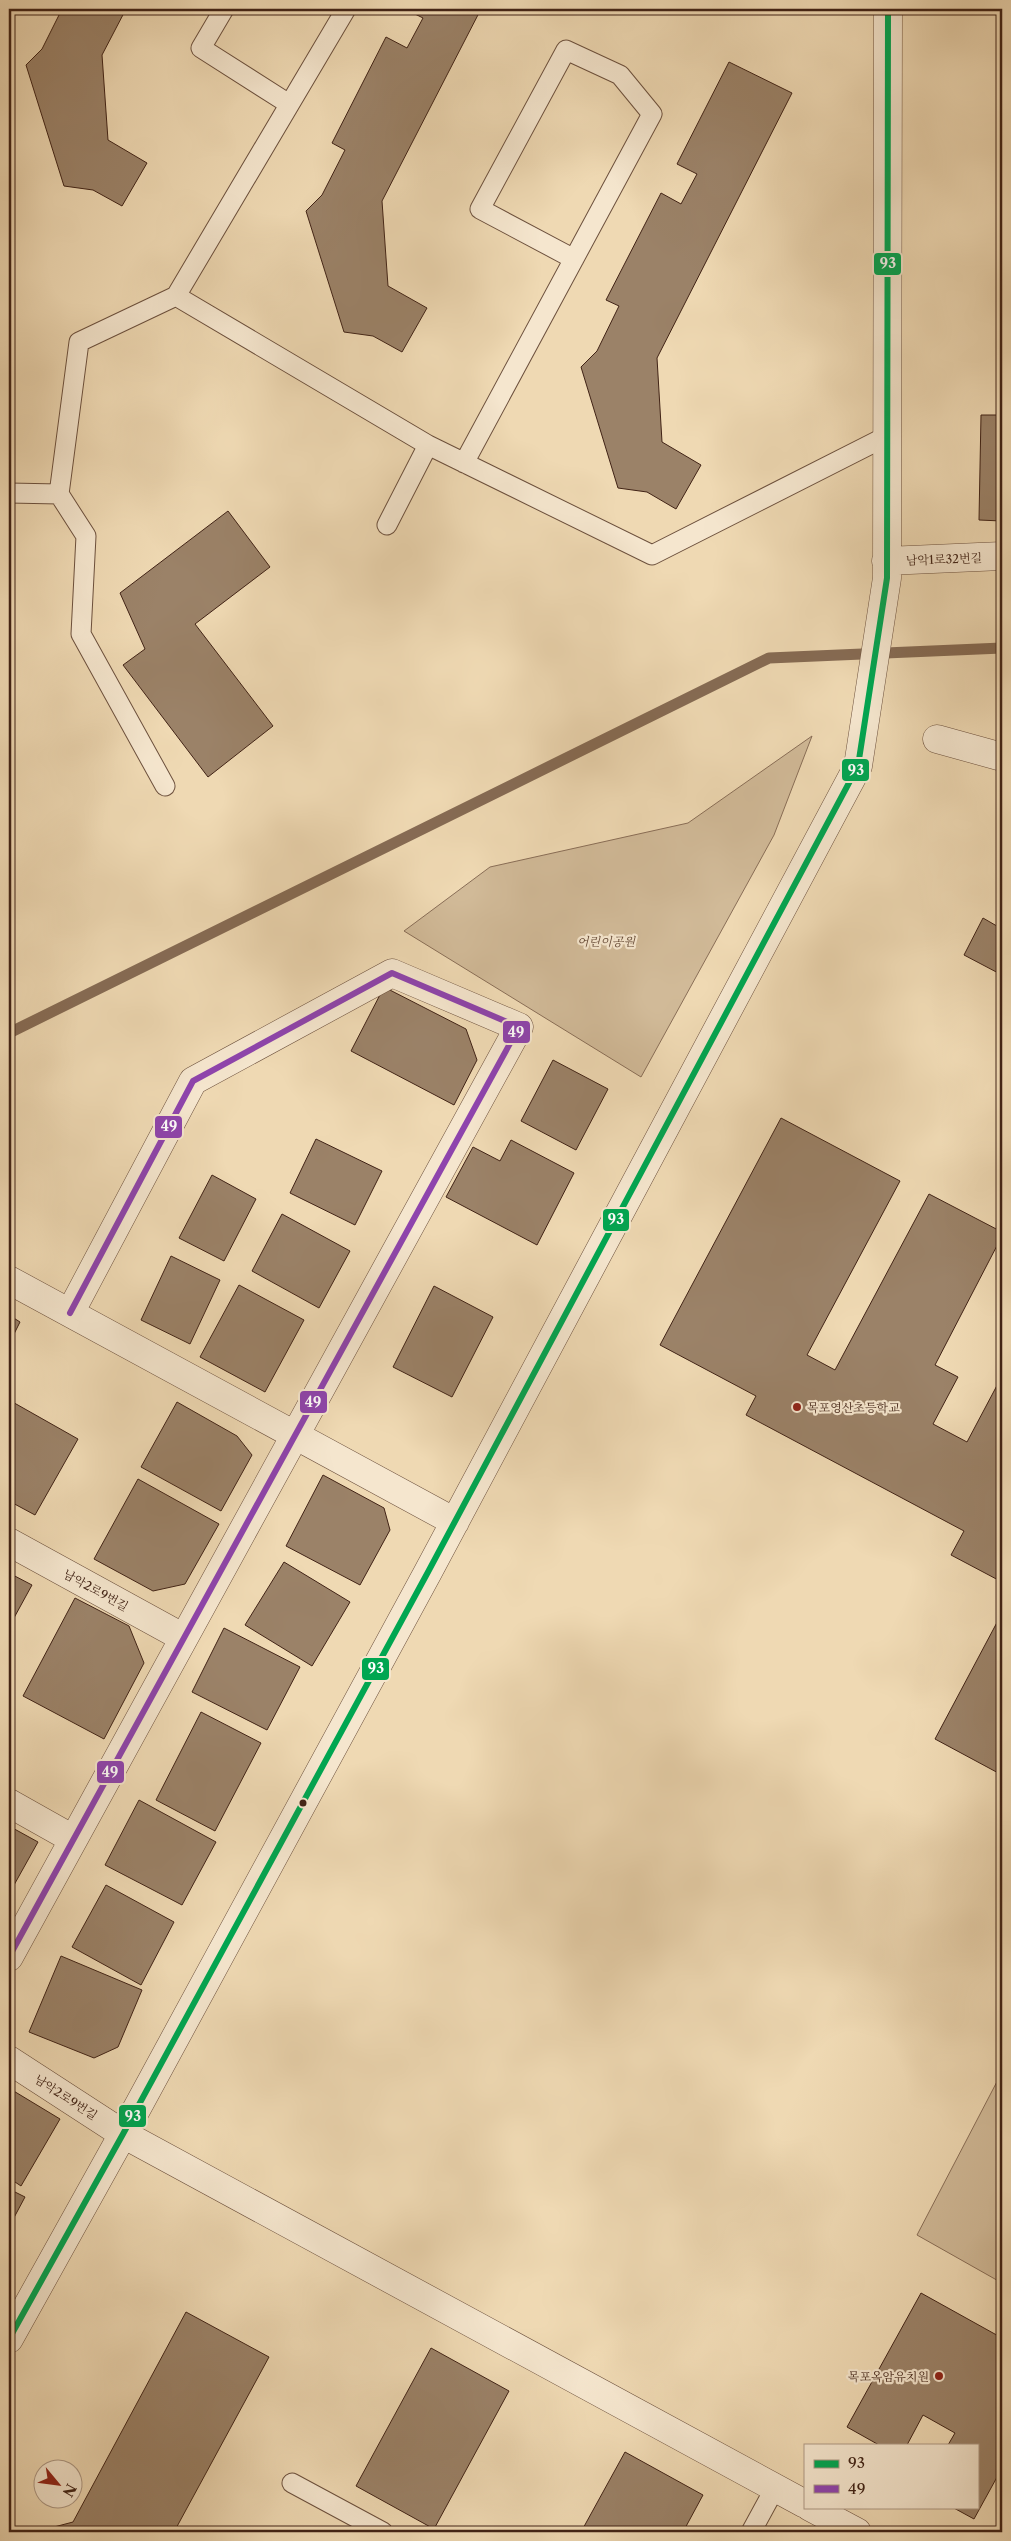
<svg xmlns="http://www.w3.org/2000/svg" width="1011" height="2541" viewBox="0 0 1011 2541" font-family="'Libre Caslon Text','Noto Serif KR',serif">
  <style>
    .green { fill: #d1ba98; stroke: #896e57 }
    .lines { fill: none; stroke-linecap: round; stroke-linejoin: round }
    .stream { stroke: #866b54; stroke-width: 11 }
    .building { fill: #9b8268; stroke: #412316 }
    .lane-casing { stroke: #6c503d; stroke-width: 21 }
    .street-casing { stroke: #6c503d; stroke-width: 29 }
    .lane { stroke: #f5e6ce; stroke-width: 19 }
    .street { stroke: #f5e6ce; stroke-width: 28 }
    .bus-1-casing { stroke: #f5e6ce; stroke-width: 10 }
    .bus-2-casing { stroke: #f5e6ce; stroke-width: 10 }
    .bus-1 { stroke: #00a651; stroke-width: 6 }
    .bus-2 { stroke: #8e44ad; stroke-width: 6 }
    .poi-dot { fill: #8f2418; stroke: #f5e6ce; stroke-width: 2 }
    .bus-dot { fill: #412316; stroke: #f5e6ce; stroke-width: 2 }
    .labels { text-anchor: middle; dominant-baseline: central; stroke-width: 4.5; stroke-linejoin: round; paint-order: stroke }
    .street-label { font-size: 12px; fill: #412316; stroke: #f5e6ce }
    .park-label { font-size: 12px; font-style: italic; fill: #654936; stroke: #f5e6ce }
    .poi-label { font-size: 12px; fill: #412316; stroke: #f5e6ce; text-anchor: start }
    .line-badge { stroke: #f5e6ce; stroke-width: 2 }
    .badge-label { font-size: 14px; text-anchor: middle; font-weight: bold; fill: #fff }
  </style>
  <rect width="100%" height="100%" fill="#efd9b3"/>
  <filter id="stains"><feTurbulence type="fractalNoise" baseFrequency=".004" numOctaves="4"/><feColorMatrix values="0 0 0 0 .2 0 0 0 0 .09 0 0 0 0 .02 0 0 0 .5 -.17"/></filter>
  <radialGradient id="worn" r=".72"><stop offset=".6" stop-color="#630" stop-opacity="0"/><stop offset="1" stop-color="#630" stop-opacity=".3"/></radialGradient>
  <path class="green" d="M 812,736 L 774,835 L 641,1077 L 404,931 L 490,867 L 688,823 Z
    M 1002,2072 L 1002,2283 L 917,2235 Z"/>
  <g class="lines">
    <path class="stream" d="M 9,1033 L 769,658 L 1002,648"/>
  </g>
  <path class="building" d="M 62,9 L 126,9 L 102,55 L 108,140 L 147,163 L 122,206 L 93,190 L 64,186 L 26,65 L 42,49 Z
    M 405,9 L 481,9 L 382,201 L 388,286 L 427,308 L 402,352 L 373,336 L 344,332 L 306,211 L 322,195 L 345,150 L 332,143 L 386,37 L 407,48 L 423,18 Z
    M 729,62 L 792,93 L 657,358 L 662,442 L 701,465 L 676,509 L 647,492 L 618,488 L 581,367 L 597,351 L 619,306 L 606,300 L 661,193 L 681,204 L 697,174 L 677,164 Z
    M 981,415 L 1002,415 L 1002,521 L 979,520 Z
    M 228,511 L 270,567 L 195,624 L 273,726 L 208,777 L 123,665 L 145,649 L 120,593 Z
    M 983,918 L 1002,929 L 1002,975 L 964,955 Z
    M 384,987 L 466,1029 L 477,1060 L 454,1105 L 351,1051 Z
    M 553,1060 L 608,1089 L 576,1150 L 521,1121 Z
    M 781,1118 L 900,1181 L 807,1355 L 835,1370 L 929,1194 L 1002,1232 L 1002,1236 L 935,1365 L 958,1377 L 933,1424 L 967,1442 L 1002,1376 L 1002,1582 L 951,1555 L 964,1531 L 746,1415 L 756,1396 L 660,1345 Z
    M 316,1139 L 382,1171 L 355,1225 L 290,1193 Z
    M 511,1140 L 574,1173 L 537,1245 L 446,1197 L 473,1147 L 500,1161 Z
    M 212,1175 L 256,1199 L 224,1261 L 179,1238 Z
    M 282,1214 L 350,1251 L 319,1308 L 252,1271 Z
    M 171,1256 L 220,1280 L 190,1344 L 141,1320 Z
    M 239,1285 L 304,1320 L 265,1392 L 200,1357 Z
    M 434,1286 L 493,1317 L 452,1397 L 393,1367 Z
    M 9,1315 L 20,1322 L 9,1344 Z
    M 9,1400 L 78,1439 L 35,1515 L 9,1501 Z
    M 177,1402 L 237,1436 L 252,1455 L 221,1511 L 141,1467 Z
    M 323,1475 L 384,1508 L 390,1530 L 360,1585 L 286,1546 Z
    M 138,1479 L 219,1524 L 185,1584 L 153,1591 L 94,1559 Z
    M 284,1562 L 350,1602 L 312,1666 L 245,1625 Z
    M 9,1573 L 32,1585 L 9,1627 Z
    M 75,1598 L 129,1626 L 144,1663 L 104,1739 L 23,1696 Z
    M 1002,1613 L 1002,1775 L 935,1739 Z
    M 224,1628 L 300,1667 L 267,1730 L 192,1692 Z
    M 201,1712 L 261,1743 L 215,1831 L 156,1800 Z
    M 139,1800 L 216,1842 L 182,1905 L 105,1865 Z
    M 9,1826 L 38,1842 L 9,1894 Z
    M 106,1885 L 174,1922 L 141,1985 L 72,1947 Z
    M 61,1956 L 142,1990 L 118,2047 L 94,2058 L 29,2032 Z
    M 12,2090 L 60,2119 L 21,2186 L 9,2178 L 9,2096 Z
    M 9,2189 L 25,2197 L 9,2227 Z
    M 921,2293 L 1002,2338 L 1002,2468 L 974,2519 L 952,2507 L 977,2507 L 977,2445 L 948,2445 L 955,2433 L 923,2415 L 907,2445 L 879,2445 L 847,2427 Z
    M 186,2312 L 269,2357 L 174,2532 L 35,2532 L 73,2522 Z
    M 431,2348 L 509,2391 L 434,2529 L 356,2486 Z
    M 625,2452 L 703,2495 L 683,2532 L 581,2532 Z"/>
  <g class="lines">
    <defs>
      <path id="lane" d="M 224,9 L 201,48 L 289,104
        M 346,9 L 176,296 L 428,445 L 652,555 L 887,436
        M 464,463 L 652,114 L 620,75 L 566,50 L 480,209 L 574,259
        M 9,493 L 59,494
        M 387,525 L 428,445
        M 165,786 L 81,634 L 86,536 L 59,494 L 79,342 L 176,296
        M 292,2483 L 383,2532
        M 751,2532 L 775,2488"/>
      <path id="street" d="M 886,561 L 1002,556
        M 937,739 L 1002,757
        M 9,1280 L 455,1522
        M 9,1542 L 184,1638
        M 9,1803 L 73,1839
        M 9,1957 L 519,1027 L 392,973 L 193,1081 L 70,1313
        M 9,2060 L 123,2134 L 805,2504
        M 9,2339 L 123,2134 L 428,1572 L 858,766 L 887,578 L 888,9
        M 810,2507 L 857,2532"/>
    </defs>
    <use href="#lane" class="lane-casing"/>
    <use href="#street" class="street-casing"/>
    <use href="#lane" class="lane"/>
    <use href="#street" class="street"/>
    <defs>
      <path id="bus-1" d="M 9,2339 L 123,2134 L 428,1572 L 858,766 L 887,578 L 888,9"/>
      <path id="bus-2" d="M 9,1957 L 519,1027 L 392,973 L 193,1081 L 70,1313"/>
    </defs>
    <use href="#bus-1" class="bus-1-casing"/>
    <use href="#bus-2" class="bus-2-casing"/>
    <use href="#bus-1" class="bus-1"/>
    <use href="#bus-2" class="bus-2"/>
  </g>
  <g class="poi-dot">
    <circle cx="797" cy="1407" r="5"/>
    <circle cx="939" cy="2376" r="5"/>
  </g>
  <circle class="bus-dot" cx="303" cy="1803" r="4.5"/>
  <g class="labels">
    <g class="street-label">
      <text transform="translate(944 559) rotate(-2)">남악1로32번길</text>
      <text transform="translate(96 1590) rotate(29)">남악2로9번길</text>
      <text transform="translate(66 2097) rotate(33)">남악2로9번길</text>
    </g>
    <g class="park-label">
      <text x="606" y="941">어린이공원</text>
    </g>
    <g class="poi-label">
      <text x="807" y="1407">목포영산초등학교</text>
      <text x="929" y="2376" text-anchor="end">목포옥암유치원</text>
    </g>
  </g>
  <g class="line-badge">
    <rect x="873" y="252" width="29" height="24" rx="5" fill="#00a651"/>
    <rect x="841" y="758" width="29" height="24" rx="5" fill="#00a651"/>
    <rect x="502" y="1020" width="29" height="24" rx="5" fill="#8e44ad"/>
    <rect x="154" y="1115" width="29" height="24" rx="5" fill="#8e44ad"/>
    <rect x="602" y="1208" width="28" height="24" rx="5" fill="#00a651"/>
    <rect x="299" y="1390" width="29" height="24" rx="5" fill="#8e44ad"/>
    <rect x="361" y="1657" width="29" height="24" rx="5" fill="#00a651"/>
    <rect x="96" y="1760" width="29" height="24" rx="5" fill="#8e44ad"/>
    <rect x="118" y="2104" width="29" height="24" rx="5" fill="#00a651"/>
  </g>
  <g class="badge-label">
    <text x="888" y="268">93</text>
    <text x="856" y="775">93</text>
    <text x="516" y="1037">49</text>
    <text x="169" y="1131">49</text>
    <text x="616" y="1224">93</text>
    <text x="313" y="1407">49</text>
    <text x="376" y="1673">93</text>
    <text x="110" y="1777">49</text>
    <text x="133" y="2121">93</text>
  </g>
  <rect width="1011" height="2541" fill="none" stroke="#efd9b3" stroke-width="30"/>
  <rect x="10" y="10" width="991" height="2521" fill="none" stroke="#412316" stroke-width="2.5"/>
  <rect x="15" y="15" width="981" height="2511" fill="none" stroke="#412316"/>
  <rect x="804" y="2444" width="175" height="65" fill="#f5e6ce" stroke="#ad9884"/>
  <rect x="814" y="2460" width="25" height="8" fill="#00a651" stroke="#ad9884"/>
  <text x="848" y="2468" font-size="15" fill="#412316">93</text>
  <rect x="814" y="2485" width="25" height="8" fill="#8e44ad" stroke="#ad9884"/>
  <text x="848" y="2494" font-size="15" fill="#412316">49</text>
  <g transform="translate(58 2484) rotate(119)"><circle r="24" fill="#f5e6ce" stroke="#ad9884"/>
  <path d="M0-4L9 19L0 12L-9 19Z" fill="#8f2418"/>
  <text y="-8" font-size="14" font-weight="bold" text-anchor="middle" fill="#412316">N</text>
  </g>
  <rect width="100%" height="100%" filter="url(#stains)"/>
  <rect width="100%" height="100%" fill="url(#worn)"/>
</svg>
